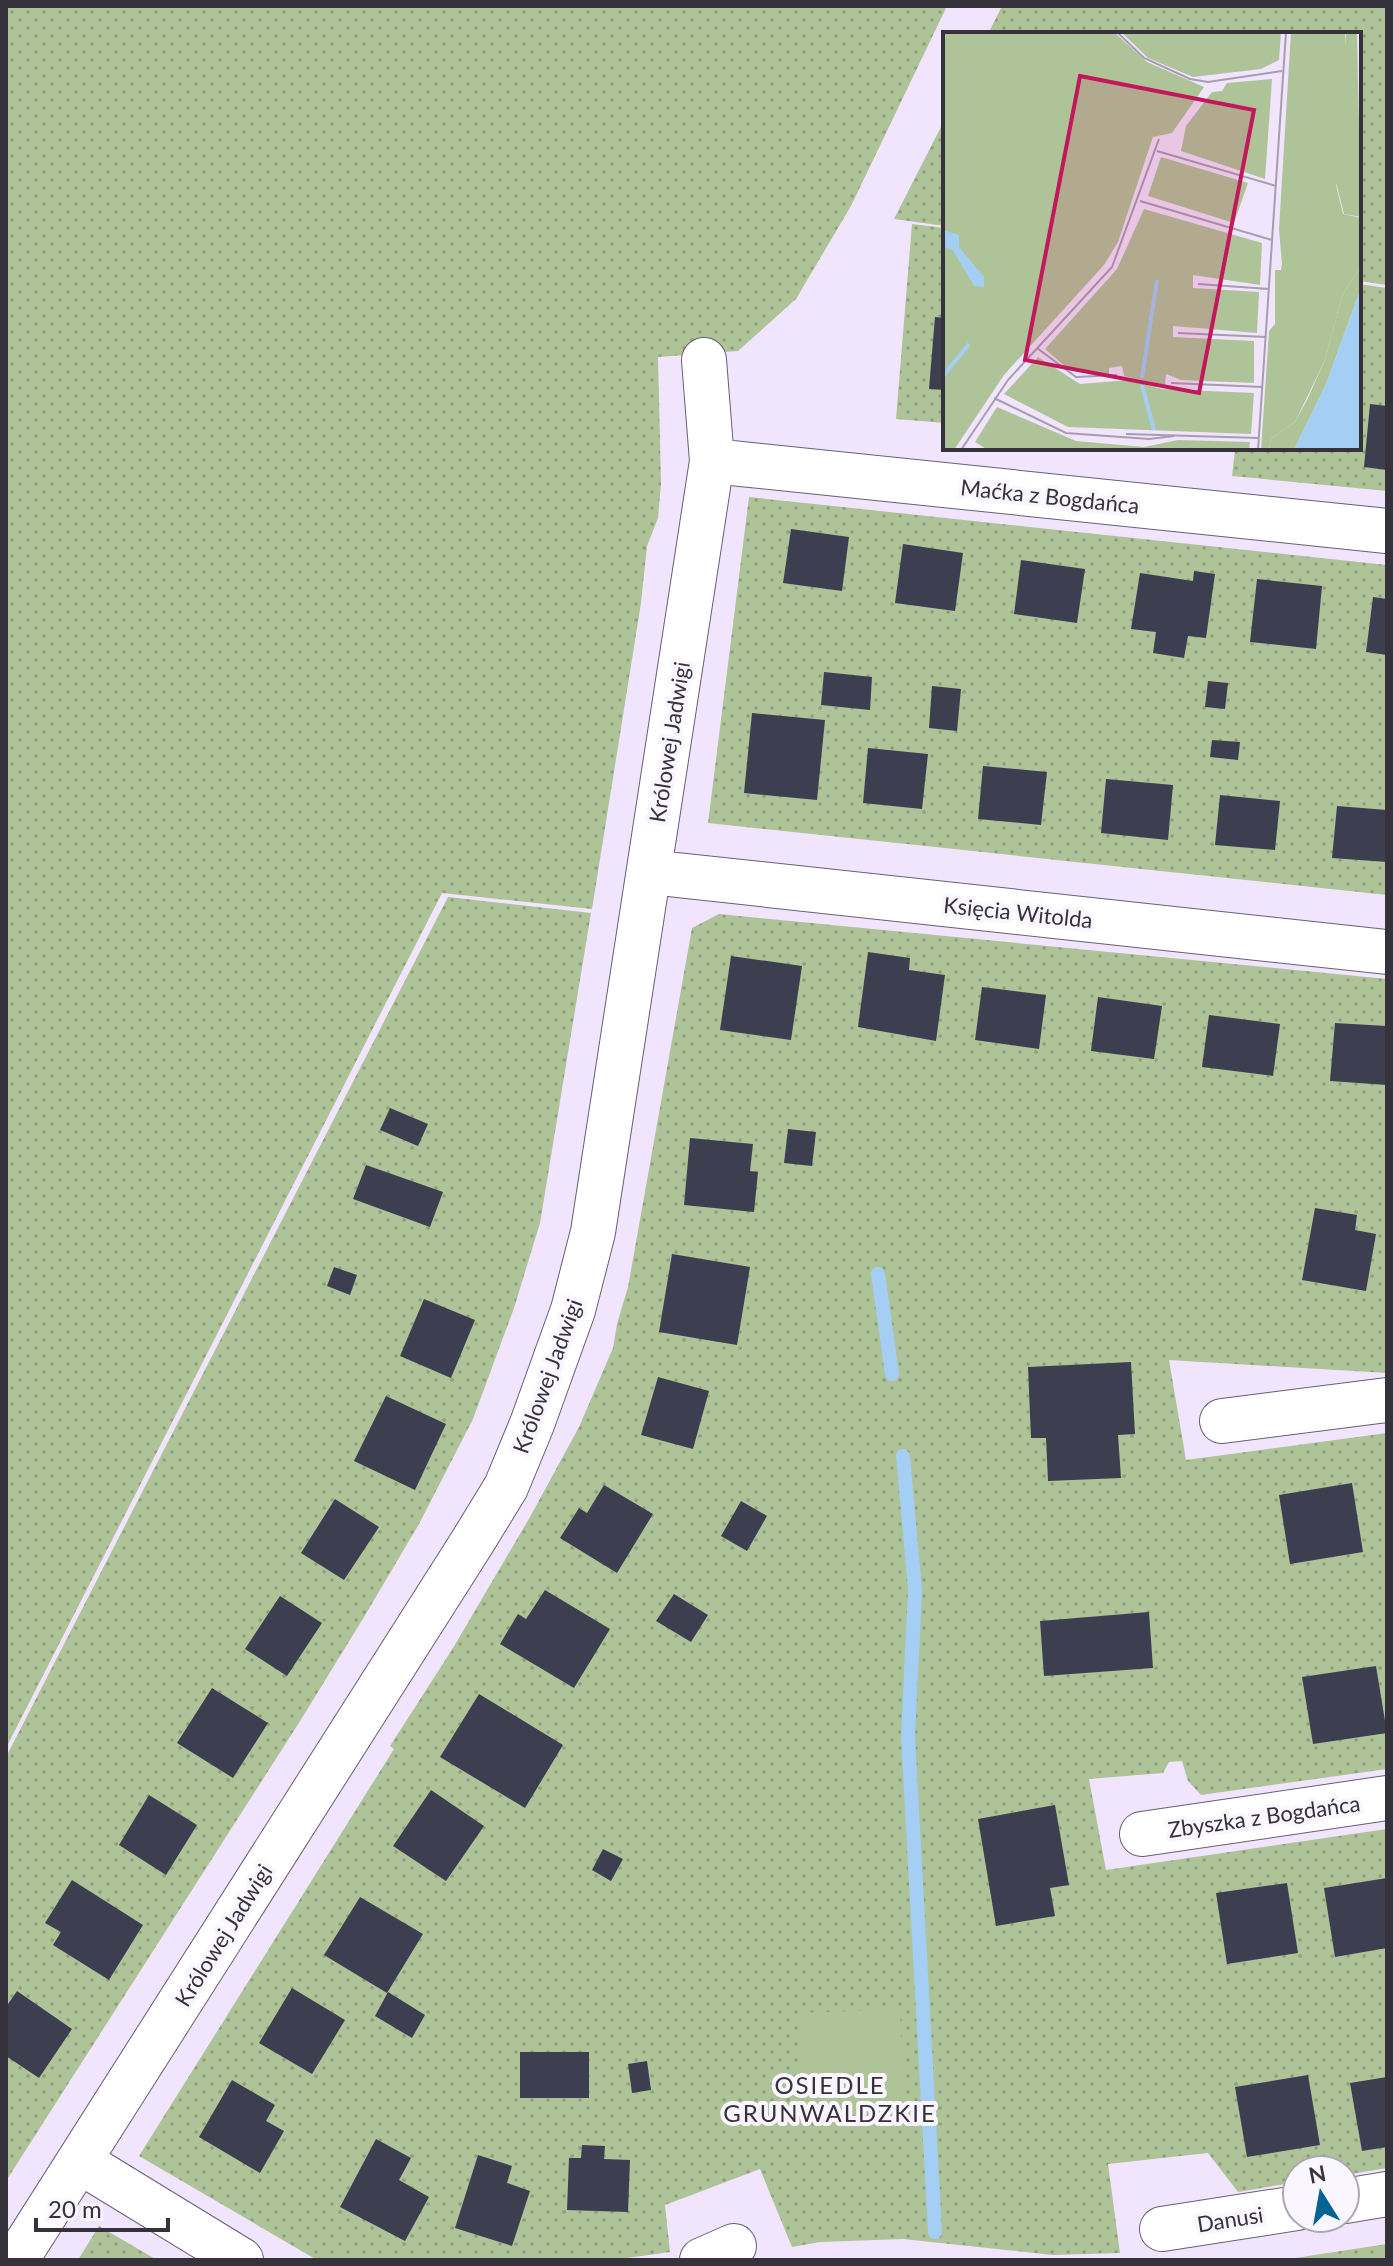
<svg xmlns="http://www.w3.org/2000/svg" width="1393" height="2266" viewBox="0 0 1393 2266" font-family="Lato,sans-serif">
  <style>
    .green { fill: url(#green-dots) }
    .pitch { fill: #aec397 }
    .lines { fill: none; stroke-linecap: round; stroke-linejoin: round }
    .stream { stroke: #a4cef4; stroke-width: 14 }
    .building { fill: #3d3f51 }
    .minor-casing { stroke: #685f72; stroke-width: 46 }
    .minor { stroke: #fff; stroke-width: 44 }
    .labels { text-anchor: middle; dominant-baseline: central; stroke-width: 8; stroke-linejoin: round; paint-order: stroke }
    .street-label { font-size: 22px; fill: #36323b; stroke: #faf6ff }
    .neighbourhood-label { font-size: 24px; letter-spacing: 2px; fill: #36323b; stroke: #faf6ff }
    .inset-river { fill: none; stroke: #a4cef4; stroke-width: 4 }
    .inset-road { fill: none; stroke: #a69daf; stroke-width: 2 }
    .view { fill: #c2185b; fill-opacity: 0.15; stroke: #c2185b; stroke-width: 4 }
    .inset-edge { fill: none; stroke: #36323b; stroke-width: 4 }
  </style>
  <defs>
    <pattern id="green-dots" width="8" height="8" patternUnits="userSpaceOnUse" patternTransform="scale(2)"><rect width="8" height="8" fill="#aec397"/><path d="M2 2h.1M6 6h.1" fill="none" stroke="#8e9f7c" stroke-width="1.8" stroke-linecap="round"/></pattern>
  </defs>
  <rect width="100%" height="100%" fill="#f0e5fc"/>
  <path class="green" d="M 6,6 L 947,6 L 851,206 L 796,299 L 738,351 L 658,357 L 661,484 L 658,518 L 647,546 L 641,603 L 592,909 L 442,893 L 6,1748 Z
    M 1002,6 L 1387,6 L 1387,285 L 1359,281 L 1359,34 L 988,34 Z
    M 945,119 L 945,226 L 894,219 Z
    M 912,224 L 945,228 L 945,423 L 896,419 Z
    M 1359,284 L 1387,288 L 1387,491 L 1232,476 L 1235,450 L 1216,448 L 1359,448 Z
    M 749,497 L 1387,565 L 1387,895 L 708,823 Z
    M 448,897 L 591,913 L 540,1223 L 514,1308 L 473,1419 L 419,1524 L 364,1617 L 302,1718 L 6,2181 L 6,1757 Z
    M 719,914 L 1387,979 L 1387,1373 L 1169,1360 L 1186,1460 L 1387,1433 L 1387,1769 L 1201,1795 L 1188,1781 L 1182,1761 L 1169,1762 L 1163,1773 L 1089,1779 L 1106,1870 L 1387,1829 L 1387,2168 L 1345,2175 L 1345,2170 L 1297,2170 L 1297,2182 L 1238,2192 L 1208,2153 L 1108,2164 L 1120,2253 L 1053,2255 L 903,2239 L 820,2242 L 792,2247 L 760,2169 L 665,2205 L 670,2252 L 613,2260 L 317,2260 L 139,2156 L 394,1749 L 390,1746 L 453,1648 L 530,1517 L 579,1427 L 613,1348 L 617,1324 L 628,1287 L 692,928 Z
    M 99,2226 L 157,2260 L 78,2260 Z
    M 1387,2244 L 1387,2260 L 1282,2260 Z"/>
  <path class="pitch" d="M 900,2009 L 904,2102 L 803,2106 L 799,2013 Z"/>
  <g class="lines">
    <path class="stream" d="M 878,1274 L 892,1374
      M 903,1456 L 915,1590 L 908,1736 L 935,2232"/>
  </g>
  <path class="building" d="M 935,317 L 945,318 L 945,390 L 929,389 Z
    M 1370,404 L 1387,406 L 1387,470 L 1364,467 Z
    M 791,529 L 849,537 L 842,591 L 783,583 Z
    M 903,544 L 963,553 L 955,611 L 895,603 Z
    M 1021,560 L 1085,569 L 1077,623 L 1014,614 Z
    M 1194,571 L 1215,574 L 1206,638 L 1188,636 L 1184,658 L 1153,653 L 1156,632 L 1131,629 L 1140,573 L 1193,581 Z
    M 1257,579 L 1322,586 L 1316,649 L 1250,642 Z
    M 1373,597 L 1387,599 L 1387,655 L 1366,652 Z
    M 824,672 L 872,677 L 870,710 L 821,705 Z
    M 1208,681 L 1228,683 L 1225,709 L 1205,707 Z
    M 932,686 L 961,689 L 957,731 L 929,728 Z
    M 752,713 L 825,720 L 817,800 L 744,793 Z
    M 1212,740 L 1240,742 L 1238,760 L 1210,757 Z
    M 868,748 L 928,754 L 922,809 L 863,803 Z
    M 983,766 L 1047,772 L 1041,825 L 978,819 Z
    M 1106,779 L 1173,785 L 1168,840 L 1101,833 Z
    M 1220,795 L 1280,801 L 1275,850 L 1215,845 Z
    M 1337,806 L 1387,810 L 1387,862 L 1332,858 Z
    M 868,952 L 910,958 L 909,970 L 945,975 L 936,1041 L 858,1027 Z
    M 731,956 L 802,966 L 791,1040 L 720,1030 Z
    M 982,987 L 1046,995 L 1039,1049 L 975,1040 Z
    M 1098,997 L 1162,1006 L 1154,1059 L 1091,1051 Z
    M 1209,1015 L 1280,1024 L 1273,1076 L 1202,1067 Z
    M 1335,1023 L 1387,1026 L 1387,1085 L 1330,1081 Z
    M 390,1108 L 428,1124 L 418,1146 L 380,1130 Z
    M 788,1129 L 816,1132 L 812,1166 L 784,1163 Z
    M 690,1138 L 753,1144 L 750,1171 L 758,1172 L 754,1212 L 684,1205 Z
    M 366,1165 L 443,1192 L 430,1227 L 353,1199 Z
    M 1315,1208 L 1357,1215 L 1355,1230 L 1376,1234 L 1366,1291 L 1302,1280 Z
    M 672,1254 L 750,1267 L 737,1345 L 659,1332 Z
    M 334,1267 L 357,1275 L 350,1295 L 327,1286 Z
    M 424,1299 L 475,1320 L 451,1378 L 400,1356 Z
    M 1131,1362 L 1135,1434 L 1118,1435 L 1121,1478 L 1048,1481 L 1046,1438 L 1031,1438 L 1028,1367 Z
    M 658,1377 L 709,1391 L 693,1449 L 641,1435 Z
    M 386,1396 L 446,1424 L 415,1490 L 354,1461 Z
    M 1352,1483 L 1363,1552 L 1290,1564 L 1279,1495 Z
    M 604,1485 L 653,1514 L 617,1573 L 560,1538 L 579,1508 L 587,1513 Z
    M 335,1499 L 379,1527 L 344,1580 L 301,1553 Z
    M 741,1501 L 767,1516 L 747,1551 L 721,1536 Z
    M 545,1590 L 610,1629 L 574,1688 L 500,1644 L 518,1614 L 526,1619 Z
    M 674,1594 L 708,1615 L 691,1642 L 656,1621 Z
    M 280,1596 L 322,1623 L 287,1676 L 245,1649 Z
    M 1149,1612 L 1153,1668 L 1044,1676 L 1040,1621 Z
    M 1376,1666 L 1387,1733 L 1313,1744 L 1302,1677 Z
    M 212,1688 L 268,1723 L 233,1778 L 177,1743 Z
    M 479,1694 L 563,1745 L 525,1808 L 440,1757 Z
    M 431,1790 L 484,1826 L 446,1881 L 393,1846 Z
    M 149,1795 L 197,1825 L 166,1875 L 119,1845 Z
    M 1055,1805 L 1069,1885 L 1050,1888 L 1055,1916 L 996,1926 L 978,1819 Z
    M 603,1849 L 623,1859 L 611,1881 L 592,1870 Z
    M 1387,1878 L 1387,1948 L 1335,1957 L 1324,1888 Z
    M 72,1880 L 143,1925 L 109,1980 L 53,1945 L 61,1932 L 45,1923 Z
    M 1287,1883 L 1298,1953 L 1227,1964 L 1216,1893 Z
    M 360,1897 L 423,1934 L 387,1993 L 324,1955 Z
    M 292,1988 L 345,2020 L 312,2074 L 259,2043 Z
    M 17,1991 L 72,2029 L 39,2078 L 6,2056 L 6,2007 Z
    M 388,1992 L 425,2015 L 412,2038 L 375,2016 Z
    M 520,2052 L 589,2052 L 589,2098 L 520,2098 Z
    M 647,2061 L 651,2090 L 632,2093 L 628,2064 Z
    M 1308,2075 L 1320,2145 L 1247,2157 L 1235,2087 Z
    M 1387,2077 L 1387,2147 L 1362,2151 L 1350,2083 Z
    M 232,2080 L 275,2105 L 266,2121 L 284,2131 L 260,2173 L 199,2137 Z
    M 376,2139 L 411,2158 L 399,2180 L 429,2197 L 405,2241 L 340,2207 Z
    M 582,2145 L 605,2146 L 604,2159 L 630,2160 L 628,2212 L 567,2210 L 569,2158 L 581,2158 Z
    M 478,2155 L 512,2166 L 507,2183 L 530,2191 L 512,2246 L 455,2228 Z"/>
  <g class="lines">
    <defs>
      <path id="minor" d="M 712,461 L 1387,531
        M 649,872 L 1387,952
        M 1222,1421 L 1387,1400
        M 1142,1834 L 1387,1798
        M 79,2161 L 241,2260
        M 1345,2201 L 1387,2194
        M 1162,2229 L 1297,2208
        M 16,2260 L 473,1541 L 506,1487 L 532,1424 L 573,1310 L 593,1232 L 712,461 L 704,360
        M 702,2260 L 734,2246"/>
    </defs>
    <use href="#minor" class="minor-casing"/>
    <use href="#minor" class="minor"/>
  </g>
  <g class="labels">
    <g class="street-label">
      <text transform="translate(1050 496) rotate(6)">Maćka z Bogdańca</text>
      <text transform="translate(669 742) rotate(-81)">Królowej Jadwigi</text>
      <text transform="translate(1018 912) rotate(6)">Księcia Witolda</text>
      <text transform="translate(547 1376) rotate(-70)">Królowej Jadwigi</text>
      <text transform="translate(1264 1816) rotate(-8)">Zbyszka z Bogdańca</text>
      <text transform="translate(223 1935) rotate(-58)">Królowej Jadwigi</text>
      <text transform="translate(1230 2219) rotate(-9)">Danusi</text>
    </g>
    <g class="neighbourhood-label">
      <text x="830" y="2084">OSIEDLE<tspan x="830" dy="28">GRUNWALDZKIE</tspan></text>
    </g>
  </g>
  <g transform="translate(943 32)">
    <rect width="418" height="418" fill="#f0e5fc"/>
    <path d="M 0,0 L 171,0 L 204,30 L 261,55 L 229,101 L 210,105 L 175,210 L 161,233 L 61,343 L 11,418 L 0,418 ZM 178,0 L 338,0 L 336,28 L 318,37 L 250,45 L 205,26 ZM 348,0 L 402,0 L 409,103 L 418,119 L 393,153 L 400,182 L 418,186 L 418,234 L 399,264 L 382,328 L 352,390 L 328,407 L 326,418 L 318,418 L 326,299 L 332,292 L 332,238 L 338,238 L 339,232 L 336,197 ZM 329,47 L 322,147 L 238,119 L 243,94 L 269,60 L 279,59 L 284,51 ZM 218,125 L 305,151 L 291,191 L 205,164 ZM 201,177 L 319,211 L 317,253 L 250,243 L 250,256 L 316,260 L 314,301 L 230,294 L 230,305 L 311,309 L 311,351 L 238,348 L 223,342 L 222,353 L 181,344 L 179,334 L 166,336 L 166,342 L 141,341 L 126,338 L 102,317 L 174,237 ZM 95,325 L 137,352 L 186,348 L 219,357 L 311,361 L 308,402 L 125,395 L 61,362 ZM 54,375 L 133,409 L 201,415 L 235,408 L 307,410 L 306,418 L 45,418 L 32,410 Z" fill="#aec397"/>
    <path d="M 403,0 L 414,0 L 418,185 L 401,182 L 393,150 L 370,144 L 369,139 L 370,132 L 388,131 L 404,122 L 390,96 L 391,86 L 402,80 ZM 418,234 L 418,256 L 383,352 L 351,418 L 326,418 L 328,407 L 352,390 L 364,368 L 382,328 L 399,264 Z" fill="#aec397"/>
    <path d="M 0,198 L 16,203 L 16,215 L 41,245 L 41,255 L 31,254 L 9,217 L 0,215 ZM 418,256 L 418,418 L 351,418 L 383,352 Z" fill="#a4cef4"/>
    <path class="inset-river" d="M 0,344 L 26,312M 199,346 L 214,248M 199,353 L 211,398"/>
    <path class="inset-road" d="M 174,0 L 201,26 L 247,47 L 265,50 L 339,39M 214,119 L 333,154M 197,169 L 329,208M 255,252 L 326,257M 235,301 L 323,305M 94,316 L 133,345 L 174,343M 228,351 L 320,355M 51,366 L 123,401 L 206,407 L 231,404M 183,402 L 316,406M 18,418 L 65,348 L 169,235 L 216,107M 315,418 L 343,0"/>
    <path class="view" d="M 137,44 L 311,78 L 256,361 L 82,328 Z"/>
    <rect width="418" height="418" class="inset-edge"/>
  </g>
  <rect width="1393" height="2266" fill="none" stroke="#36323b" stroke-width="16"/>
  <g transform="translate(1321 2194) rotate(349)"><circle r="38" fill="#faf6ff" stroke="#aca8b1" stroke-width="2"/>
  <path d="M0-6L14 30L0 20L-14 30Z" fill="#056393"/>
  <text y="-12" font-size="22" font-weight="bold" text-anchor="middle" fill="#36323b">N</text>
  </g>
  <path d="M36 2218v12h132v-12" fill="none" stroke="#36323b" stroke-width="4"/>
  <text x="48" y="2218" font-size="24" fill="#36323b" stroke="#faf6ff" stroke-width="6" paint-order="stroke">20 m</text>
</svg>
